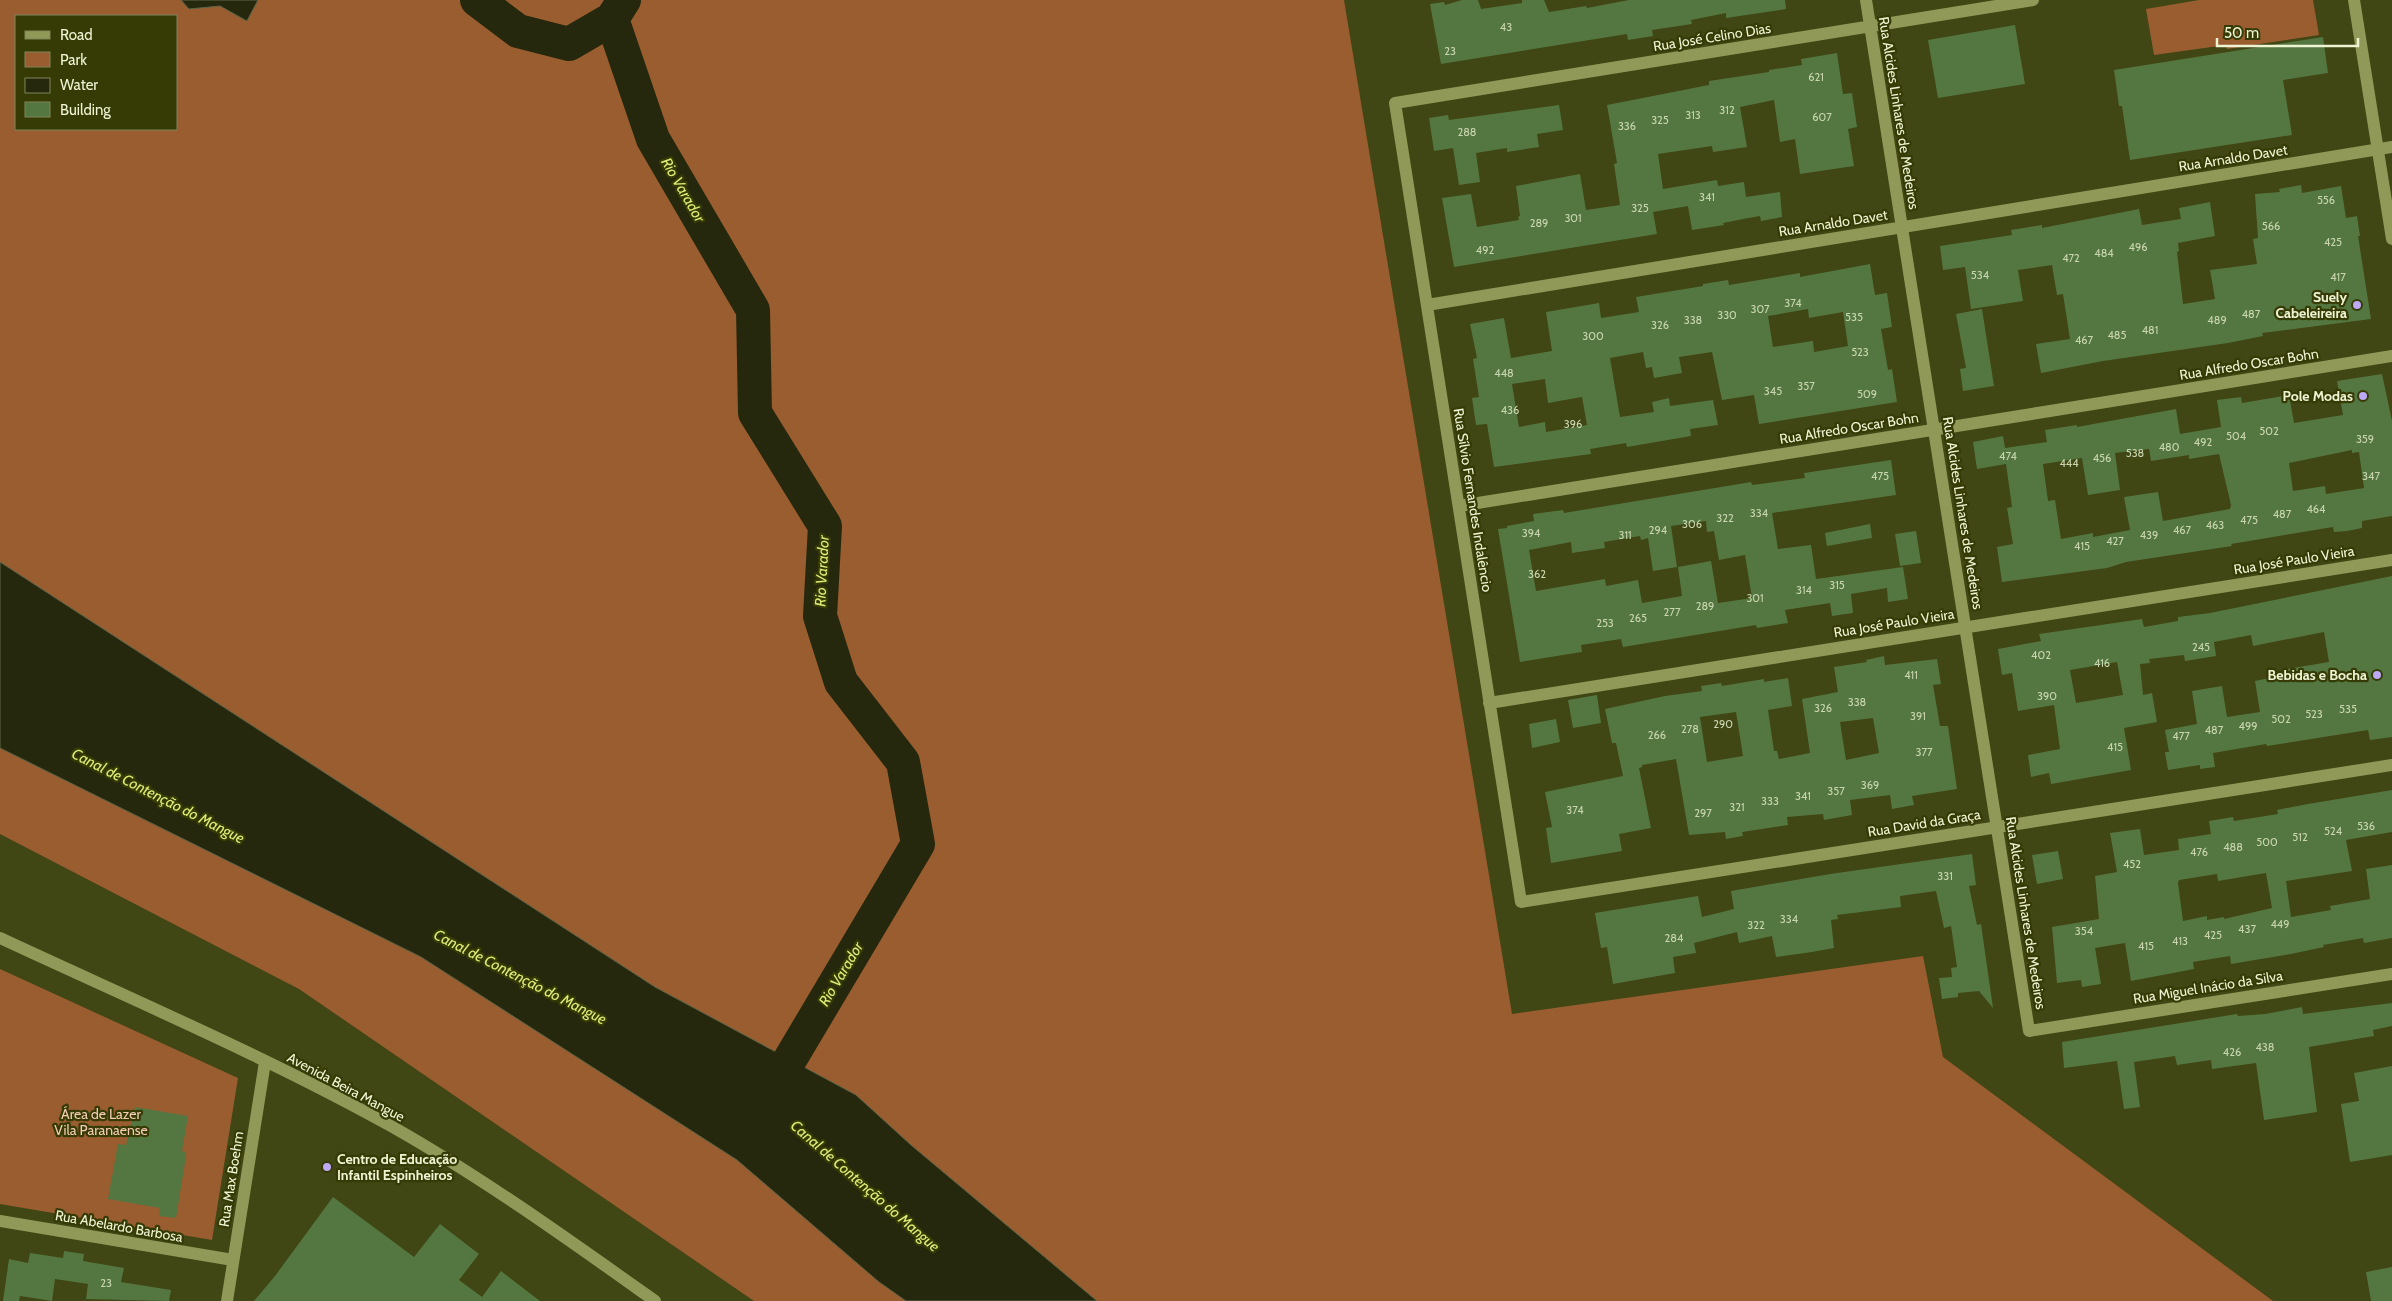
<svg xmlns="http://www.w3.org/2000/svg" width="2392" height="1301" viewBox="0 0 2392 1301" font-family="Cabin,sans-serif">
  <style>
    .green { fill: #995d30; fill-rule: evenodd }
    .water { fill: #25280d; stroke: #616548 }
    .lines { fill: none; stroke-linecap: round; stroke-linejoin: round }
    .river { stroke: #25280d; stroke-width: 34 }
    .building { fill: #547741; fill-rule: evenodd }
    .minor { stroke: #909957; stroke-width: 12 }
    .poi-dot { fill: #bda9f5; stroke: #363b06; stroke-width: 2 }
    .labels { text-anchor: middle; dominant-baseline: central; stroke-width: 4.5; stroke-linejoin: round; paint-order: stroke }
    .number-label { font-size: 11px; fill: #c8d5ae }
    .street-label { font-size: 14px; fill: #eef4d2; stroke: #363b06 }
    .poi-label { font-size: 14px; font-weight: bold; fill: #eef4d2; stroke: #363b06; text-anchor: end }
    .park-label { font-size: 14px; fill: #f3ccb2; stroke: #363b06 }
    .water-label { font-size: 15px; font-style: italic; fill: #deed78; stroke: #363b06 }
  </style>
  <rect width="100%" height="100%" fill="#404614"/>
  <path class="green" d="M 0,0 L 181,0 L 189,9 L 220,6 L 246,21 L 258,0 L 1344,0 L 1512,1014 L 1923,956 L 1943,1057 L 2273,1301 L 1097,1301 L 911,1145 L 856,1095 L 655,987 L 0,562 ZM 16,16 L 176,16 L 176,129 L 16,129 Z
    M 2199,0 L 2313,0 L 2319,35 L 2227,49 L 2226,45 L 2154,55 L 2146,9 Z
    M 0,748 L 421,957 L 737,1160 L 879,1282 L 906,1301 L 754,1301 L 299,989 L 0,834 Z
    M 0,969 L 238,1078 L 212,1240 L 0,1204 Z"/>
  <path class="water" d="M 181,0 L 258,0 L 247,21 L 220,6 L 189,9 Z
    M 0,562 L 655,987 L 856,1095 L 911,1145 L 1097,1301 L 906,1301 L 879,1282 L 737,1160 L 421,957 L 0,748 Z"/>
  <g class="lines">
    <path class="river" d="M 477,0 L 518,31 L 569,44 L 612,19
      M 624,0 L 612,19 L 653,139 L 753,310 L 755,413 L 825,526 L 820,616 L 841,682 L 903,762 L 918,844 L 767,1098"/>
  </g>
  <path class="building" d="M 1462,0 L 1478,0 L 1481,9 L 1522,3 L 1522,0 L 1544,0 L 1549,12 L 1586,6 L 1587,8 L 1629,0 L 1785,0 L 1786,9 L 1726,18 L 1726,13 L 1691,20 L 1692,24 L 1652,30 L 1653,36 L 1628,40 L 1627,34 L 1441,64 L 1430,4 L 1444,2 L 1445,5 Z
    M 2015,25 L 2025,84 L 1938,98 L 1928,40 Z
    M 2323,37 L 2328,73 L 2283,80 L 2292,135 L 2130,160 L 2122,106 L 2119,106 L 2114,70 Z
    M 1837,53 L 1843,94 L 1852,93 L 1857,127 L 1848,129 L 1854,166 L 1800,174 L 1795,139 L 1780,142 L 1774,100 L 1740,107 L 1747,147 L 1713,152 L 1712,146 L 1658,154 L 1663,189 L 1717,180 L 1718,186 L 1744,182 L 1746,197 L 1780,192 L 1782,217 L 1761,221 L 1760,216 L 1743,219 L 1723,223 L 1724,225 L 1692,230 L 1688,206 L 1653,212 L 1657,234 L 1454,267 L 1442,198 L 1471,194 L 1477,227 L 1519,220 L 1518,217 L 1520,216 L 1516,186 L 1580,174 L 1586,210 L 1620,205 L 1614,164 L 1617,163 L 1607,105 L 1709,85 L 1709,81 L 1769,72 L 1769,70 L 1802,65 L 1801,59 Z
    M 1559,105 L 1563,130 L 1537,134 L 1539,147 L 1507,152 L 1507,148 L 1476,153 L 1480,182 L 1459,185 L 1453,148 L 1434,151 L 1429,118 L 1448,115 L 1449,120 Z
    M 2301,185 L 2302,193 L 2341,186 L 2346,218 L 2357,216 L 2360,236 L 2358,236 L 2371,319 L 2262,333 L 2263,336 L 2228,343 L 2103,361 L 2041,373 L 2036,344 L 2070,339 L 2063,294 L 2057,295 L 2052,265 L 2018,270 L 2023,301 L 1971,309 L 1965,267 L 1943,270 L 1940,246 L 2012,235 L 2011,230 L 2042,225 L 2042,228 L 2139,209 L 2142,225 L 2181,219 L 2179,208 L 2210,202 L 2215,236 L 2178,243 L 2179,251 L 2177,252 L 2183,304 L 2215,299 L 2210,270 L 2257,264 L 2253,239 L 2258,238 L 2255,194 L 2280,192 L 2279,189 Z
    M 1870,264 L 1875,295 L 1887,293 L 1892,327 L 1881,329 L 1888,370 L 1892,369 L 1897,402 L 1759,424 L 1754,395 L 1722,400 L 1712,352 L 1679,357 L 1682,373 L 1654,378 L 1652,367 L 1646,368 L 1643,352 L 1610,358 L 1620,417 L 1654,412 L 1652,402 L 1669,398 L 1670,406 L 1713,400 L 1718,425 L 1690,429 L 1691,436 L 1627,447 L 1626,443 L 1590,449 L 1591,454 L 1494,467 L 1487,424 L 1476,425 L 1472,398 L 1479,397 L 1473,359 L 1477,358 L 1470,324 L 1504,318 L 1511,358 L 1552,351 L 1546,312 L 1599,303 L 1601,318 L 1639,312 L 1636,297 L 1703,286 L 1703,284 L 1728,280 L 1729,285 L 1800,273 L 1800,277 ZM 1808,309 L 1809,318 L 1843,312 L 1848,346 L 1814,352 L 1813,341 L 1773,347 L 1768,316 ZM 1545,379 L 1548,403 L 1582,397 L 1587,425 L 1546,432 L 1545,422 L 1519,427 L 1512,384 Z
    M 1982,309 L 1994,386 L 1963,391 L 1960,369 L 1966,368 L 1956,314 Z
    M 2382,374 L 2392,421 L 2392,516 L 2362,521 L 2362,528 L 2347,531 L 2334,532 L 2333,527 L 2231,544 L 2232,546 L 2126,562 L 2107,568 L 2002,582 L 1997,547 L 2013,544 L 2007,508 L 2012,507 L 2006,464 L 1977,469 L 1973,442 L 2003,436 L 2005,448 L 2047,442 L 2045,430 L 2077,425 L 2077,427 L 2176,409 L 2180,434 L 2221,427 L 2217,400 L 2241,397 L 2242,403 L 2289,395 L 2294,423 L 2343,415 L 2337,381 ZM 2149,449 L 2151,461 L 2189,455 L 2189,459 L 2219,454 L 2231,505 L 2230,509 L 2163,521 L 2158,492 L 2124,497 L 2130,530 L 2093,537 L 2093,533 L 2061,539 L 2055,500 L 2048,501 L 2043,464 L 2082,458 L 2088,495 L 2120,490 L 2115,453 ZM 2352,450 L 2352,453 L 2359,452 L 2364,488 L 2326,494 L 2325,486 L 2293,491 L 2289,463 Z
    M 1891,460 L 1896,495 L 1772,513 L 1778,549 L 1811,545 L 1816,579 L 1903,567 L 1908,599 L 1888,602 L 1887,588 L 1851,594 L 1853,613 L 1832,616 L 1830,603 L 1785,610 L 1788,623 L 1757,628 L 1756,625 L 1623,647 L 1621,639 L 1581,645 L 1582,652 L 1520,662 L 1498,529 L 1507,528 L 1507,526 L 1534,521 L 1533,514 L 1563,510 L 1564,513 L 1751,482 L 1752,485 L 1760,484 L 1805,478 L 1804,473 ZM 1706,521 L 1707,532 L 1714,531 L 1719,560 L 1745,555 L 1752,598 L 1718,603 L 1711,561 L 1678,567 L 1682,596 L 1642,603 L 1638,580 L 1606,586 L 1605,579 L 1536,591 L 1529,550 L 1571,542 L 1572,553 L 1605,548 L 1604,542 L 1640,536 L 1641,540 L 1648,538 L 1653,571 L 1677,567 L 1671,526 Z
    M 1870,524 L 1872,538 L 1827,546 L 1825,533 Z
    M 1916,531 L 1921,563 L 1900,566 L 1895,534 Z
    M 2392,576 L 2392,737 L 2370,740 L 2368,730 L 2267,746 L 2266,744 L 2213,753 L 2215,767 L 2200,769 L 2200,765 L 2168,770 L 2165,752 L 2169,752 L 2165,730 L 2197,724 L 2192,691 L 2222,686 L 2227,717 L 2260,712 L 2255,681 L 2288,674 L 2287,669 L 2329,662 L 2324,632 L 2253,646 L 2251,635 L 2214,642 L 2216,656 L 2185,661 L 2184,655 L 2149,659 L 2150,663 L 2140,664 L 2143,695 L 2152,693 L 2157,722 L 2124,728 L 2131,770 L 2051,784 L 2049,773 L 2031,777 L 2028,755 L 2060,749 L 2054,705 L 2018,711 L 2012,673 L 2002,675 L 1998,649 L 2041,641 L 2039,634 L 2142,619 L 2144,627 L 2178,621 L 2178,617 L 2210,613 ZM 2117,662 L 2123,695 L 2076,703 L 2070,670 Z
    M 1884,656 L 1885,665 L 1937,659 L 1941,684 L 1933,685 L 1940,726 L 1948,726 L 1957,789 L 1912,796 L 1914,805 L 1892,809 L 1890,795 L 1850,800 L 1852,815 L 1824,820 L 1823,814 L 1787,817 L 1788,825 L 1742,832 L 1743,836 L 1726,839 L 1725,832 L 1689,835 L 1676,759 L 1642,765 L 1642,767 L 1639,768 L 1651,828 L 1619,834 L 1622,851 L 1551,863 L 1546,828 L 1552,827 L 1545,792 L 1623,776 L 1616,743 L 1612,743 L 1605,709 L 1665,696 L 1702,691 L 1701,686 L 1721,683 L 1722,686 L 1764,679 L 1764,682 L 1788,678 L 1792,706 L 1768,710 L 1774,751 L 1777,751 L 1779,759 L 1810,753 L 1802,699 L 1838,692 L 1834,667 L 1867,662 L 1866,660 ZM 1736,712 L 1743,756 L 1707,762 L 1700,717 ZM 1873,718 L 1879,753 L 1846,760 L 1840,722 Z
    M 1597,695 L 1601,723 L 1573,728 L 1568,700 Z
    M 1556,719 L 1560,742 L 1532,748 L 1529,724 Z
    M 2392,790 L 2392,832 L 2346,840 L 2352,871 L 2286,881 L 2291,917 L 2331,910 L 2330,906 L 2370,899 L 2366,869 L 2392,865 L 2392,938 L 2364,943 L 2363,938 L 2323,945 L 2324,947 L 2291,954 L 2231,964 L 2230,956 L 2193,962 L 2194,969 L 2131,981 L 2125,943 L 2095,948 L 2101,984 L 2082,987 L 2081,980 L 2057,983 L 2052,927 L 2099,919 L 2095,876 L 2117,872 L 2110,833 L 2140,829 L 2144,855 L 2179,850 L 2178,839 L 2211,834 L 2209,821 L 2233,817 L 2234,821 L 2278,814 L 2277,810 L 2308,804 ZM 2266,873 L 2272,908 L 2224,919 L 2224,917 L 2207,920 L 2207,916 L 2183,921 L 2178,883 L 2179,880 L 2217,874 L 2218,881 Z
    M 2058,851 L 2063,879 L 2037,884 L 2032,855 Z
    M 1972,854 L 1976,885 L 1969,886 L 1977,925 L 1981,924 L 1993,1008 L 1979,991 L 1958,993 L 1958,997 L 1942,999 L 1939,978 L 1952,977 L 1951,968 L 1957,967 L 1951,926 L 1944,928 L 1936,891 L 1900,896 L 1901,907 L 1837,915 L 1838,919 L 1831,920 L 1834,948 L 1812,952 L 1776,957 L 1772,936 L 1739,943 L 1737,932 L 1694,943 L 1696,953 L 1673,957 L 1675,973 L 1613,984 L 1607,947 L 1601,948 L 1595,913 L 1698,896 L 1702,917 L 1734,909 L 1731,891 L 1830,874 Z
    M 2392,1003 L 2392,1026 L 2373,1030 L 2374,1036 L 2309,1047 L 2317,1112 L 2264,1120 L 2256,1063 L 2212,1069 L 2211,1060 L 2177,1065 L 2175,1056 L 2134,1062 L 2140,1107 L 2124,1109 L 2117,1061 L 2064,1068 L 2062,1042 L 2237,1014 L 2238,1016 L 2265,1014 L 2302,1007 L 2303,1014 Z
    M 2392,1066 L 2392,1155 L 2350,1162 L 2341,1104 L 2359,1101 L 2354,1073 Z
    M 135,1107 L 188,1116 L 182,1151 L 186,1152 L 186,1156 L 176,1218 L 159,1216 L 160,1208 L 108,1199 L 118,1144 L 126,1145 Z
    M 333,1197 L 414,1257 L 440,1224 L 479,1254 L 459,1280 L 482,1297 L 501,1271 L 540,1301 L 254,1301 L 275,1276 Z
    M 64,1251 L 84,1254 L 83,1261 L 124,1268 L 121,1282 L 171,1290 L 169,1301 L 86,1299 L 88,1284 L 55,1279 L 52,1301 L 20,1296 L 19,1301 L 3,1301 L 9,1259 L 28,1263 L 30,1253 L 63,1258 Z
    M 2392,1267 L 2392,1301 L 2371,1301 L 2366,1272 Z"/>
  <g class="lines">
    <path class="minor" d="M 1866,0 L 2029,1031 L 2392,974
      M 2033,0 L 1395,103 L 1521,902 L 2392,765
      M 2354,0 L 2392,239
      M 1427,305 L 2392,147
      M 1459,506 L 2392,356
      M 1489,703 L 2392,560
      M 0,938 C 131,999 265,1056 391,1126 C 483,1178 569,1240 655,1301
      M 0,1221 L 233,1260
      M 227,1301 L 265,1062"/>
  </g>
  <g class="poi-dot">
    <circle cx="2357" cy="305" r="5"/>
    <circle cx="2363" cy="396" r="5"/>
    <circle cx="2377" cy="675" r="5"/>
    <circle cx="327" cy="1167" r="5"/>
  </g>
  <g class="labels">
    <g class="number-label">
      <text x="1506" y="27">43</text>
      <text x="1450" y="51">23</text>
      <text x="1816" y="77">621</text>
      <text x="1727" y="110">312</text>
      <text x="1693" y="115">313</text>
      <text x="1822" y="117">607</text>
      <text x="1660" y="120">325</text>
      <text x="1627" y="126">336</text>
      <text x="1467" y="132">288</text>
      <text x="1707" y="197">341</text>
      <text x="2326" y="200">556</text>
      <text x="1640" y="208">325</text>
      <text x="1573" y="218">301</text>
      <text x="1539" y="223">289</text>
      <text x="2271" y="226">566</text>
      <text x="2333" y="242">425</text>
      <text x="2138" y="247">496</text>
      <text x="1485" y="250">492</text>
      <text x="2104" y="253">484</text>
      <text x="2071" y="258">472</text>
      <text x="1980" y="275">534</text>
      <text x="2338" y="277">417</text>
      <text x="1793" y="303">374</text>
      <text x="1760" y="309">307</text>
      <text x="2251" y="314">487</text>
      <text x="1727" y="315">330</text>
      <text x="1854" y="317">535</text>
      <text x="1693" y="320">338</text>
      <text x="2217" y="320">489</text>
      <text x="1660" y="325">326</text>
      <text x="2150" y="330">481</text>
      <text x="2117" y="335">485</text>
      <text x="1593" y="336">300</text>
      <text x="2084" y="340">467</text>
      <text x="1860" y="352">523</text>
      <text x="1504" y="373">448</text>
      <text x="1806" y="386">357</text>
      <text x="1773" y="391">345</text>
      <text x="1867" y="394">509</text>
      <text x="1510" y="410">436</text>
      <text x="1573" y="424">396</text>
      <text x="2269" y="431">502</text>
      <text x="2236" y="436">504</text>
      <text x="2365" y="439">359</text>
      <text x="2203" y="442">492</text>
      <text x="2169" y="447">480</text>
      <text x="2135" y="453">538</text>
      <text x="2008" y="456">474</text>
      <text x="2102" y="458">456</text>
      <text x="2069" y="463">444</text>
      <text x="1880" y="476">475</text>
      <text x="2371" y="476">347</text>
      <text x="2316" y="509">464</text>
      <text x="1759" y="513">334</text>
      <text x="2282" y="514">487</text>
      <text x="1725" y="518">322</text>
      <text x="2249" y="520">475</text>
      <text x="1692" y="524">306</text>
      <text x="2215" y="525">463</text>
      <text x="1658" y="530">294</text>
      <text x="2182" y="530">467</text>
      <text x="1531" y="533">394</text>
      <text x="1625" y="535">311</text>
      <text x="2149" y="535">439</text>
      <text x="2115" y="541">427</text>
      <text x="2082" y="546">415</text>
      <text x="1537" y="574">362</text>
      <text x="1837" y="585">315</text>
      <text x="1804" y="590">314</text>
      <text x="1755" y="598">301</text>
      <text x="1705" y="606">289</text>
      <text x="1672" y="612">277</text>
      <text x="1638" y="618">265</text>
      <text x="1605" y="623">253</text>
      <text x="2201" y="647">245</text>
      <text x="2041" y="655">402</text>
      <text x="2102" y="663">416</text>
      <text x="1911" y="675">411</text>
      <text x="2047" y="696">390</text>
      <text x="1857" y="702">338</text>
      <text x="1823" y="708">326</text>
      <text x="2348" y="709">535</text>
      <text x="2314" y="714">523</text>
      <text x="1918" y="716">391</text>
      <text x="2281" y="719">502</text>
      <text x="1723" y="724">290</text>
      <text x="2248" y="726">499</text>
      <text x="1690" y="729">278</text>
      <text x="2214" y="730">487</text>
      <text x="1657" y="735">266</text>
      <text x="2181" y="736">477</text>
      <text x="2115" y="747">415</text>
      <text x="1924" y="752">377</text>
      <text x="1870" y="785">369</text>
      <text x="1836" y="791">357</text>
      <text x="1803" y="796">341</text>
      <text x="1770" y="801">333</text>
      <text x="1737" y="807">321</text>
      <text x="1575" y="810">374</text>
      <text x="1703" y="813">297</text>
      <text x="2366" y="826">536</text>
      <text x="2333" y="831">524</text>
      <text x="2300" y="837">512</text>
      <text x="2267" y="842">500</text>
      <text x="2233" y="847">488</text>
      <text x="2199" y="852">476</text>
      <text x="2132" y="864">452</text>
      <text x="1945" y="876">331</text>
      <text x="1789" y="919">334</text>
      <text x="2280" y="924">449</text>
      <text x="1756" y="925">322</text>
      <text x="2247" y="929">437</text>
      <text x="2084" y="931">354</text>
      <text x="2213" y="935">425</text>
      <text x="1674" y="938">284</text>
      <text x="2180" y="941">413</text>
      <text x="2146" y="946">415</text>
      <text x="2265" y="1047">438</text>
      <text x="2232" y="1052">426</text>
      <text x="106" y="1283">23</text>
    </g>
    <g class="street-label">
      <text transform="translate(1712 37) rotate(-9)">Rua José Celino Dias</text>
      <text transform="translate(1899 113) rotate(81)">Rua Alcides Linhares de Medeiros</text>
      <text transform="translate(2233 158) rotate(-9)">Rua Arnaldo Davet</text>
      <text transform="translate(1833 223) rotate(-9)">Rua Arnaldo Davet</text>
      <text transform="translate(2249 364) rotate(-9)">Rua Alfredo Oscar Bohn</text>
      <text transform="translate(1849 428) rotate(-9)">Rua Alfredo Oscar Bohn</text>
      <text transform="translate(1473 500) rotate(81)">Rua Sílvio Fernandes Indalêncio</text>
      <text transform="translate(1963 513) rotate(81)">Rua Alcides Linhares de Medeiros</text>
      <text transform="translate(2294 560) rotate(-9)">Rua José Paulo Vieira</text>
      <text transform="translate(1894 623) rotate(-9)">Rua José Paulo Vieira</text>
      <text transform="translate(1924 823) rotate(-9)">Rua David da Graça</text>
      <text transform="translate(2026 913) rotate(81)">Rua Alcides Linhares de Medeiros</text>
      <text transform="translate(2208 987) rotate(-9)">Rua Miguel Inácio da Silva</text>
      <text transform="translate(346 1087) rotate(28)">Avenida Beira Mangue</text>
      <text transform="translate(231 1179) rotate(-81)">Rua Max Boehm</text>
      <text transform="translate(119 1226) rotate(10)">Rua Abelardo Barbosa</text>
    </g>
    <g class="poi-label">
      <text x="2347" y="297">Suely<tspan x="2347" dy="16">Cabeleireira</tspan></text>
      <text x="2353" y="396">Pole Modas</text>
      <text x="2367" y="675">Bebidas e Bocha</text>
      <text x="337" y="1159" text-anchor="start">Centro de Educação<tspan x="337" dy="16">Infantil Espinheiros</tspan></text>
    </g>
    <g class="park-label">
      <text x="101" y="1114">Área de Lazer<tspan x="101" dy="16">Vila Paranaense</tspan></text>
    </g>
    <g class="water-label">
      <text transform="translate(683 190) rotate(60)">Rio Varador</text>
      <text transform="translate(822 571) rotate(-87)">Rio Varador</text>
      <text transform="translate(158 796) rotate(27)">Canal de Contenção do Mangue</text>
      <text transform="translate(841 974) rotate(-59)">Rio Varador</text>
      <text transform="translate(520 977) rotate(27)">Canal de Contenção do Mangue</text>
      <text transform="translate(865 1186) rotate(41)">Canal de Contenção do Mangue</text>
    </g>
  </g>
  <rect x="15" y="15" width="162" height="115" fill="#363b06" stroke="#808558"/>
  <rect x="25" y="31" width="25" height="8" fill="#909957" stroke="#808558"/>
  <text x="60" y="40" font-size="15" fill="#eef4d2">Road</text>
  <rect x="25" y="52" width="25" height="15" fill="#995d30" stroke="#808558"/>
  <text x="60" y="65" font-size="15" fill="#eef4d2">Park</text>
  <rect x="25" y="78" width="25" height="15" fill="#25280d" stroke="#808558"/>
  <text x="60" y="90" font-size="15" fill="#eef4d2">Water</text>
  <rect x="25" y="102" width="25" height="15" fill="#547741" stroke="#808558"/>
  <text x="60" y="115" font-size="15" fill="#eef4d2">Building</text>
  <path d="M2217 38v8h141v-8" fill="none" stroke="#eef4d2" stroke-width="2.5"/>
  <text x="2224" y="38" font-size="15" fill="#eef4d2" stroke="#363b06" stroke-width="4" paint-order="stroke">50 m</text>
</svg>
